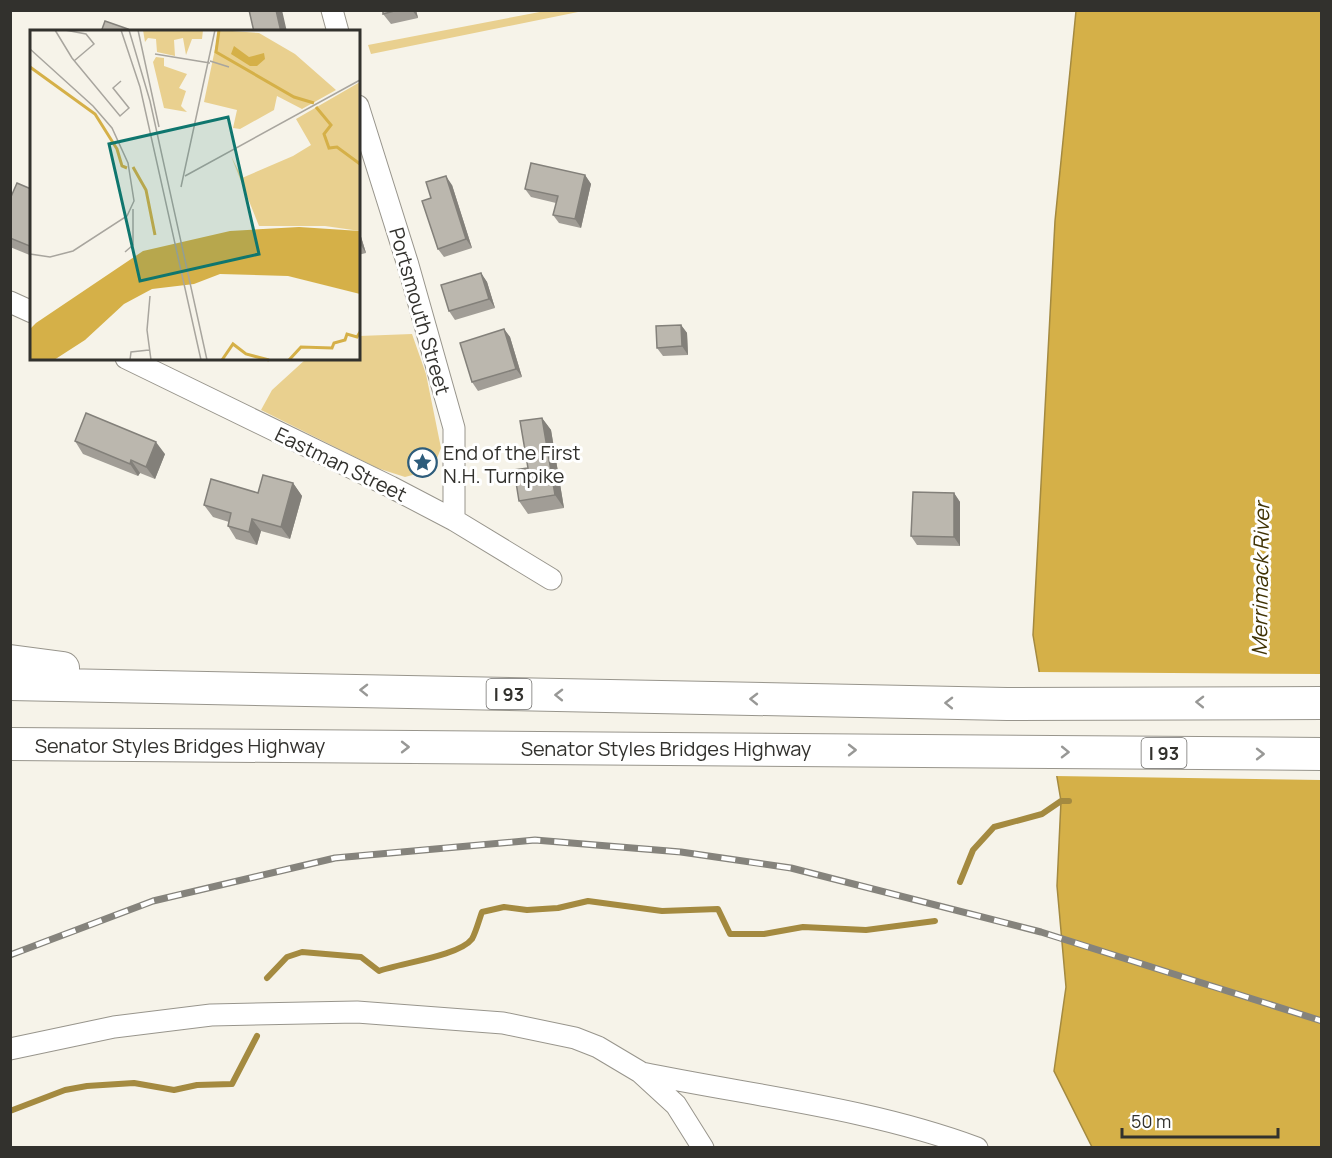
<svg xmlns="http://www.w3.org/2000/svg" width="1332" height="1158" viewBox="0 0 1332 1158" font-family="Manrope,sans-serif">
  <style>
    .green { fill: #e9d08f }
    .water { fill: #d5b048; stroke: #a48a40; stroke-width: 1.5 }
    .pier { fill: #f6f3e9 }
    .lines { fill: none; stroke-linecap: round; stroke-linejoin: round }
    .stream { stroke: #a48a40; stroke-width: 6 }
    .minor-casing { stroke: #98958c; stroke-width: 23 }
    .highway-casing { stroke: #98958c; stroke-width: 34 }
    .minor { stroke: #fff; stroke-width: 21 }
    .highway { stroke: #fff; stroke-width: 32 }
    .rail-casing { stroke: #85837c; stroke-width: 7 }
    .rail { stroke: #fff; stroke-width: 4.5; stroke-dasharray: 14; stroke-linecap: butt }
    .wall { fill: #a19d96 }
    .shaded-wall { fill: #83807a }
    .building { fill: #bbb7ae; stroke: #83807a; stroke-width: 1.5 }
    .oneway { stroke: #989896 }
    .labels { text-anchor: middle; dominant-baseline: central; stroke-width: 6; stroke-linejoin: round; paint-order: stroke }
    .shield { fill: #fff; stroke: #706f6c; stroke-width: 1.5 }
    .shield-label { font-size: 18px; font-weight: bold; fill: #32312d }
    .street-label { font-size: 20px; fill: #32312d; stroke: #fff }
    .poi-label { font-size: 20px; fill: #32312d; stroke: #fff; text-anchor: start }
    .water-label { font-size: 21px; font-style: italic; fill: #413304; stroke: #fff }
    .inset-river { fill: none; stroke: #d5b048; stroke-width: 3 }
    .inset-road { fill: none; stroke: #a8a59e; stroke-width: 1.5 }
    .view { fill: #0f766e; fill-opacity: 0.15; stroke: #0f766e; stroke-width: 3 }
    .inset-edge { fill: none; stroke: #32312d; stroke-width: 3 }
  </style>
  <rect width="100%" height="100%" fill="#f6f3e9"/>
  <path class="green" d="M 545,11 L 583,11 L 371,54 L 368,45 Z
    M 412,334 L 426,374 L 441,448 L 436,461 L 420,473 L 405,477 L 377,468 L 261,410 L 272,390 L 306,359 L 358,358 L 359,336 Z"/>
  <path class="water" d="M 1076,11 L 1321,11 L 1321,1147 L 1092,1147 L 1054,1071 L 1066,987 L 1057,886 L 1061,801 L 1033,635 L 1055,221 Z"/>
  <path class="pier" d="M 1036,672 L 1321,674 L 1321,780 L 1054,776 Z"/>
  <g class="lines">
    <path class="stream" d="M 960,882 L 973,850 L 994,827 L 1042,814 L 1061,801 L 1069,801
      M 267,978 L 287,957 L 302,952 L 361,957 L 379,971 C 401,963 459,956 472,939 C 476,932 479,920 482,912 L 504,907 L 527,910 L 558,908 L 588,901 L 662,911 L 718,909 L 730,934 L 764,934 L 803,927 L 866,930 L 935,921
      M 10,1111 L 65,1090 L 87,1086 L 134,1083 L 174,1090 L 197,1085 L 232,1084 L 257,1036"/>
    <defs>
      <path id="minor" d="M 332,10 L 338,32
        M 358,106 L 408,265 L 454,428 L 454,520
        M 10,302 L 32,312
        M 126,358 L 391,487 L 454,520 L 551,579
        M 10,1049 L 114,1027 L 211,1015 L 357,1012 L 503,1023 L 575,1038 L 598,1047 L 640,1072 L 676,1105 L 703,1148
        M 642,1073 C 754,1096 869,1108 977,1148"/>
      <path id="highway" d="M 10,661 L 63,668
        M 10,684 L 1007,704 L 1322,703
        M 10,744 L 1322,754"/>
    </defs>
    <use href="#minor" class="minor-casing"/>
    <use href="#highway" class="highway-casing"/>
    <use href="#minor" class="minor"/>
    <use href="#highway" class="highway"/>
    <defs>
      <path id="rail" d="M 10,955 L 153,901 L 335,858 L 535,840 L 681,852 L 791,868 L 1041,932 L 1322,1021"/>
    </defs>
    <use href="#rail" class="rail-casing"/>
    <use href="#rail" class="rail"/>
  </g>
  <path class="wall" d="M 383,10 L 416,10 L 418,18 L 391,24 L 383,14 Z
    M 585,175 L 591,184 L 581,228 L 559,223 L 553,215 L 556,203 L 531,197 L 525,189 Z
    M 452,185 L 472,248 L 444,257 L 438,249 L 431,198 Z
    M 32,187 L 32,256 L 10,247 L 10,199 L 31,189 Z
    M 358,227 L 366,253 L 358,255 Z
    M 481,273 L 487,282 L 495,308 L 455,320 L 449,311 Z
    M 681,325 L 687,333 L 688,355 L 663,356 L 657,348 Z
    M 504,329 L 510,337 L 522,377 L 478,391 L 472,382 Z
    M 542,418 L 551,430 L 564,508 L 528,514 L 519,501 Z
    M 75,441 L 165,454 L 155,479 L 140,473 L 138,476 L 83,454 Z
    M 293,483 L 302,496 L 290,539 L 261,531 L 257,545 L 236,539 L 228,526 L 229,522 L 213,517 L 204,505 L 258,493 Z
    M 954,493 L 960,502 L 960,546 L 917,545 L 911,536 Z"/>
  <path class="shaded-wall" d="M 276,10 L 282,10 L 287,32 L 281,32 Z
    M 412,10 L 416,10 L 418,18 Z
    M 585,175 L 591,184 L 581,228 L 575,219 Z
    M 446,176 L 452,185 L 472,248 L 466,239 Z
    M 358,227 L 366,253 L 360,244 L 358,239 Z
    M 481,273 L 487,282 L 495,308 L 489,299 Z
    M 681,325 L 687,333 L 688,355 L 682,346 Z
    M 504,329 L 510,337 L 522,377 L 516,369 Z
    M 542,418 L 551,430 L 564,508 L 555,495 Z
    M 156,442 L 165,454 L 155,479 L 146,467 Z
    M 131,460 L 140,473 L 138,476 L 130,464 Z
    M 293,483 L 302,496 L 290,539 L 281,527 Z
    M 954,493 L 960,502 L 960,546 L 954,537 Z
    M 252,519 L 261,531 L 257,545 L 249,532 Z"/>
  <path class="building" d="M 249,10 L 276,10 L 281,32 L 254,32 Z
    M 383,10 L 398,10 L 383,14 Z
    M 105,21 L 128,29 L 127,32 L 101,32 Z
    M 531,163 L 585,175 L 575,219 L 553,215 L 558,196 L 525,189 Z
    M 446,176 L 466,239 L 438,249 L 422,201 L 431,198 L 426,182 Z
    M 17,183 L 31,189 L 32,187 L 32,247 L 10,238 L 10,199 Z
    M 481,273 L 489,299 L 449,311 L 441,285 Z
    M 681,325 L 682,346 L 657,348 L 656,326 Z
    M 504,329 L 516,369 L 472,382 L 460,343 Z
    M 86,413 L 156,442 L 146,467 L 131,460 L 130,464 L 75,441 Z
    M 542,418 L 555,495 L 519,501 L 514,470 L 528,468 L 520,421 Z
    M 263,475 L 293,483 L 281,527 L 252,519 L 249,532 L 228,526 L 231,513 L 204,505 L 211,479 L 258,493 Z
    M 913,492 L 954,493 L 954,537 L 911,536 Z"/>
  <defs><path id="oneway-chevron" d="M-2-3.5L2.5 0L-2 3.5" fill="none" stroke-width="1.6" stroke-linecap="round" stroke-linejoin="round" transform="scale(1.5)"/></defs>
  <g class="oneway">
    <use href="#oneway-chevron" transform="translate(364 690) rotate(-179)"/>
    <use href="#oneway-chevron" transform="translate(559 695) rotate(-179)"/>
    <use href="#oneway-chevron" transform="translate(754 699) rotate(-179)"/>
    <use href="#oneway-chevron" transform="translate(1200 702) rotate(-179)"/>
    <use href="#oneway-chevron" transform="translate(949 703) rotate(-179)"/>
    <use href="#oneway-chevron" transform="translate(405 747)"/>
    <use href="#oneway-chevron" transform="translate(852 750)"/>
    <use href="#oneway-chevron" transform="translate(1065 752) rotate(1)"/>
    <use href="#oneway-chevron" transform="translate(1260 754)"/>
  </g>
  <defs>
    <symbol id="sight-ring" viewBox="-11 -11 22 22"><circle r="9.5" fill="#fff" stroke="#2d5c7b" stroke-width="1.5"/><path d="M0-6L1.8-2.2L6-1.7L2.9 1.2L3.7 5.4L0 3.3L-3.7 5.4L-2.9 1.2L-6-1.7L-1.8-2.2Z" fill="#2d5c7b"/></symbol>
  </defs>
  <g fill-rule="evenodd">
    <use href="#sight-ring" x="406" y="446" width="33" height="33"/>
  </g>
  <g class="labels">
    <g class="shield">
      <rect x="486.5" y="679" width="45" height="30" rx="4.5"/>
      <rect x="1141.5" y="738" width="45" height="30" rx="4.5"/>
    </g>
    <g class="shield-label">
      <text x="509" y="694">I 93</text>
      <text x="1164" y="753">I 93</text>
    </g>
    <g class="street-label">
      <text transform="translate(420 311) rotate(74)">Portsmouth Street</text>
      <text transform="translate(341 464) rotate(26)">Eastman Street</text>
      <text x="180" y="745">Senator Styles Bridges Highway</text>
      <text x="666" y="748">Senator Styles Bridges Highway</text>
    </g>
    <g class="poi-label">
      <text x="443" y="452">End of the First<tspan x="443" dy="23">N.H. Turnpike</tspan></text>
    </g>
    <g class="water-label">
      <text transform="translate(1260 579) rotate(-89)">Merrimack River</text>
    </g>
  </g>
  <g transform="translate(30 30)">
    <rect width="330" height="330" fill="#f6f3e9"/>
    <path d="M 113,0 L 173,0 L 172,9 L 162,9 L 156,25 L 153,8 L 144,10 L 145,26 L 127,22 L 126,9 L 118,8 L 115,12 ZM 189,0 L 229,3 L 265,24 L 306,60 L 272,79 L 247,66 L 244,80 L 210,99 L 203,98 L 207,80 L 174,72 ZM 126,27 L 134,28 L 134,36 L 157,44 L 149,58 L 156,61 L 151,76 L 157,82 L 134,78 L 123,32 ZM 330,52 L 330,201 L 295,196 L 229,196 L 201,126 L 212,148 L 263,126 L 281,115 L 266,89 Z" fill="#e9d08f"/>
    <path d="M 204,16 L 219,27 L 234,23 L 235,29 L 227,36 L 220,36 L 201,24 ZM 269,197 L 330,201 L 330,264 L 258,246 L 190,244 L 164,254 L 122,259 L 94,274 L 55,310 L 24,330 L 0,330 L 0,299 L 6,293 L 113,221 L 200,201 Z" fill="#d5b048"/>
    <path class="inset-river" d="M 189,0 L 186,22 L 264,67 L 284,73M 0,37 L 65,84 L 87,119 L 92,136 L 97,138M 286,77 L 301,95 L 294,104 L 299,118 L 307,117 L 330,134M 103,137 L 116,160 L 125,205M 192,330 L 203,314 L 216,324 L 239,330M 259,330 L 271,317 L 302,318 L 304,313 L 315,310 L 317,304 L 327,307 L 330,302"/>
    <path class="inset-road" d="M 25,0 L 42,28 L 90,86 L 99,78 L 83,58 L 91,51M 35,0 L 56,4 L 64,14 L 44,31M 91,0 L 110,57 L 171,330M 99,0 L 120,71 L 177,330M 108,0 L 129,97M 0,19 L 63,76 L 82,98 L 98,133 L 104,171 L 97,186 L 43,221 L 20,227 L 0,224M 125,24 L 180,33M 180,31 L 199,37M 155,146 L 330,50M 151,157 L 185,0M 95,222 L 103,215 L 103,179M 120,266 L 117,300 L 121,330M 100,330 L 101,322 L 119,320"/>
    <path class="view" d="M 198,87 L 229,224 L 110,251 L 79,114 Z"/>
    <rect width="330" height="330" class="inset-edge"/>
  </g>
  <rect width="1332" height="1158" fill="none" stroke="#32312d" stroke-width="24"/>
  <path d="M1122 1128v9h156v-9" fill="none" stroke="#32312d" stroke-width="3"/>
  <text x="1131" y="1128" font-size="18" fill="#32312d" stroke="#ffffff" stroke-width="4.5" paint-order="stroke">50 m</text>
</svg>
